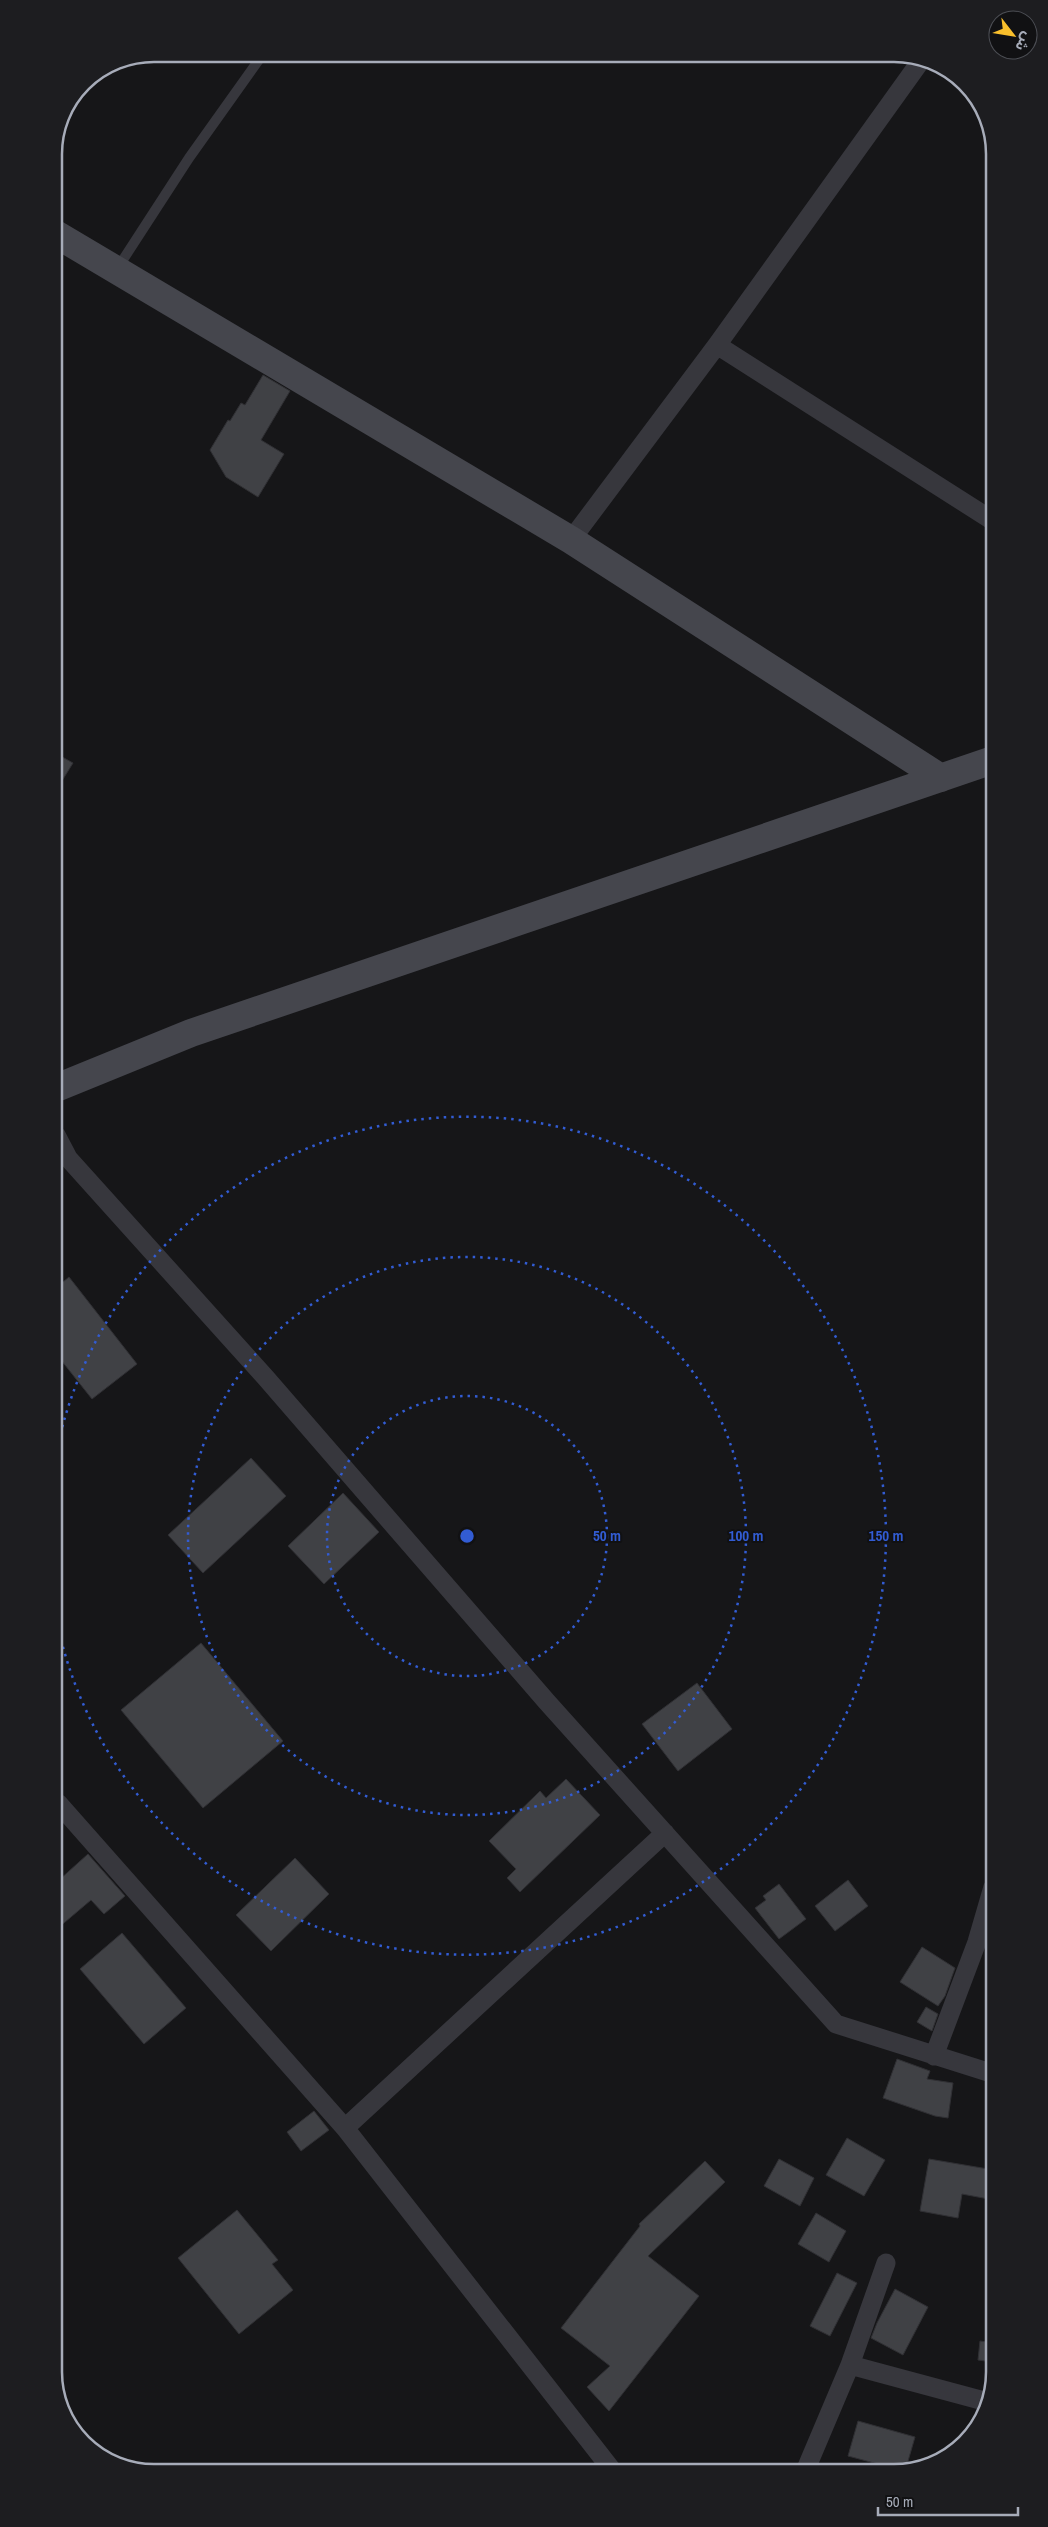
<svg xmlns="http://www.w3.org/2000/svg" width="1048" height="2527" viewBox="0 0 1048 2527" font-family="'Archivo Narrow','Noto Sans Arabic',sans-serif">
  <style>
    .building { fill: #404145; stroke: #303034 }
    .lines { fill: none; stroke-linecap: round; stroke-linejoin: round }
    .lane { stroke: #37373d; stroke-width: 10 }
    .street { stroke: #37373d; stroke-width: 19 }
    .secondary { stroke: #45464d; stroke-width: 28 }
    .ring { fill: none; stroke: #325cd3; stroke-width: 2.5; stroke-dasharray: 2.5 5 }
    .rim { fill: none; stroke: #a7acb9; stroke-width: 2.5 }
    .centre { fill: #325cd3; stroke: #111113; stroke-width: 2.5 }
    .ring-label { font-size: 15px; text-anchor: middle; font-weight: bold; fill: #325cd3; stroke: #111113; stroke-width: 4; stroke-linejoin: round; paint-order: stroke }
  </style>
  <rect width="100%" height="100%" fill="#161618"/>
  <path class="building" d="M263 375 290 391 261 440 284 454 258 497 226 477 210 450 228 420 230 421 241 403 245 405Z
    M55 753 73 763 55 792Z
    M69 1277 137 1364 92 1399 57 1355V1287Z
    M251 1458 286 1496 203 1573 168 1535Z
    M343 1493 379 1532 324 1584 288 1546Z
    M201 1643 283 1741 203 1808 121 1710Z
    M697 1683 732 1729 678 1771 642 1724Z
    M566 1779 600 1815 520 1892 507 1878 516 1869 489 1841 540 1791 546 1798Z
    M88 1854 125 1896 104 1914 91 1900 58 1928V1881Z
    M295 1858 329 1894 271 1951 236 1915Z
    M848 1880 868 1906 835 1931 815 1906Z
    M779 1884 806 1919 779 1939 755 1908 766 1900 763 1896Z
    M122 1933 186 2008 144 2044 80 1969Z
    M922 1947 955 1968 945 1996 938 2006 900 1982Z
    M926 2007 938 2014 932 2031 917 2022Z
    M897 2059 930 2071 927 2079 953 2083 948 2118 935 2116 883 2098Z
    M314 2111 329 2130 301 2151 287 2132Z
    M847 2138 885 2160 864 2196 826 2175Z
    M779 2159 814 2178 800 2206 764 2186Z
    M929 2159 994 2170V2200L962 2194 958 2218 920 2211Z
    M705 2161 725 2182 648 2256 699 2296 609 2411 587 2387 610 2366 561 2328 640 2226 639 2224Z
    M237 2210 278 2260 272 2264 293 2290 239 2334 178 2258Z
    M816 2213 846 2231 829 2262 798 2244Z
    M837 2273 857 2283 830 2336 810 2326Z
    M895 2289 928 2307 903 2355 871 2338 877 2323Z
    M980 2341 994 2343 993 2362 978 2360Z
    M858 2421 915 2437 906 2468H893L848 2456Z"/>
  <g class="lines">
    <path class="lane" d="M117 269 189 158 263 54"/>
    <path class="street" d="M717 345 990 519
      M571 540 717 345 920 62
      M56 1135 68 1158 266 1378 547 1702 836 2024 994 2074
      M58 1803 345 2128 612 2470
      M934 2056 977 1942 993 1887
      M345 2128 665 1833
      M850 2365 984 2401
      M806 2469 850 2365 886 2263"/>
    <path class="secondary" d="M54 233 571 540 941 778
      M56 1088 191 1033 990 761"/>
  </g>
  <g class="ring">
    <circle cx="467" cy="1536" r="140"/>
    <circle cx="467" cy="1536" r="279"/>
    <path d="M57 1449A419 419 0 1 1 58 1627"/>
  </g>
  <path d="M0 0H1048V2527H0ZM154 62H894A92 92 0 0 1 986 154V2372A92 92 0 0 1 894 2464H154A92 92 0 0 1 62 2372V154A92 92 0 0 1 154 62Z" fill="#1d1d20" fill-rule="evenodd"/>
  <path class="rim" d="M154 62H894A92 92 0 0 1 986 154V2372A92 92 0 0 1 894 2464H154A92 92 0 0 1 62 2372V154A92 92 0 0 1 154 62Z"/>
  <circle cx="467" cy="1536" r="8" class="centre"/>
  <g class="ring-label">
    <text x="607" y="1541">50 m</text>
    <text x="746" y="1541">100 m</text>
    <text x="886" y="1541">150 m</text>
  </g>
  <g transform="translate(1013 35) rotate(121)"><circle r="24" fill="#111113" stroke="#4d4f55"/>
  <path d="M0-4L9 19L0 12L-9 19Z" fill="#f9bf2c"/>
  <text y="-8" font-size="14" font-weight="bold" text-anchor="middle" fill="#a7acb9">ش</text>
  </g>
  <path d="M878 2507v8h140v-8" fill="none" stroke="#a7acb9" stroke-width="2.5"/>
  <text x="886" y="2507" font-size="15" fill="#a7acb9" stroke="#111113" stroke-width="4" paint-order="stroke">50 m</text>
</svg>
